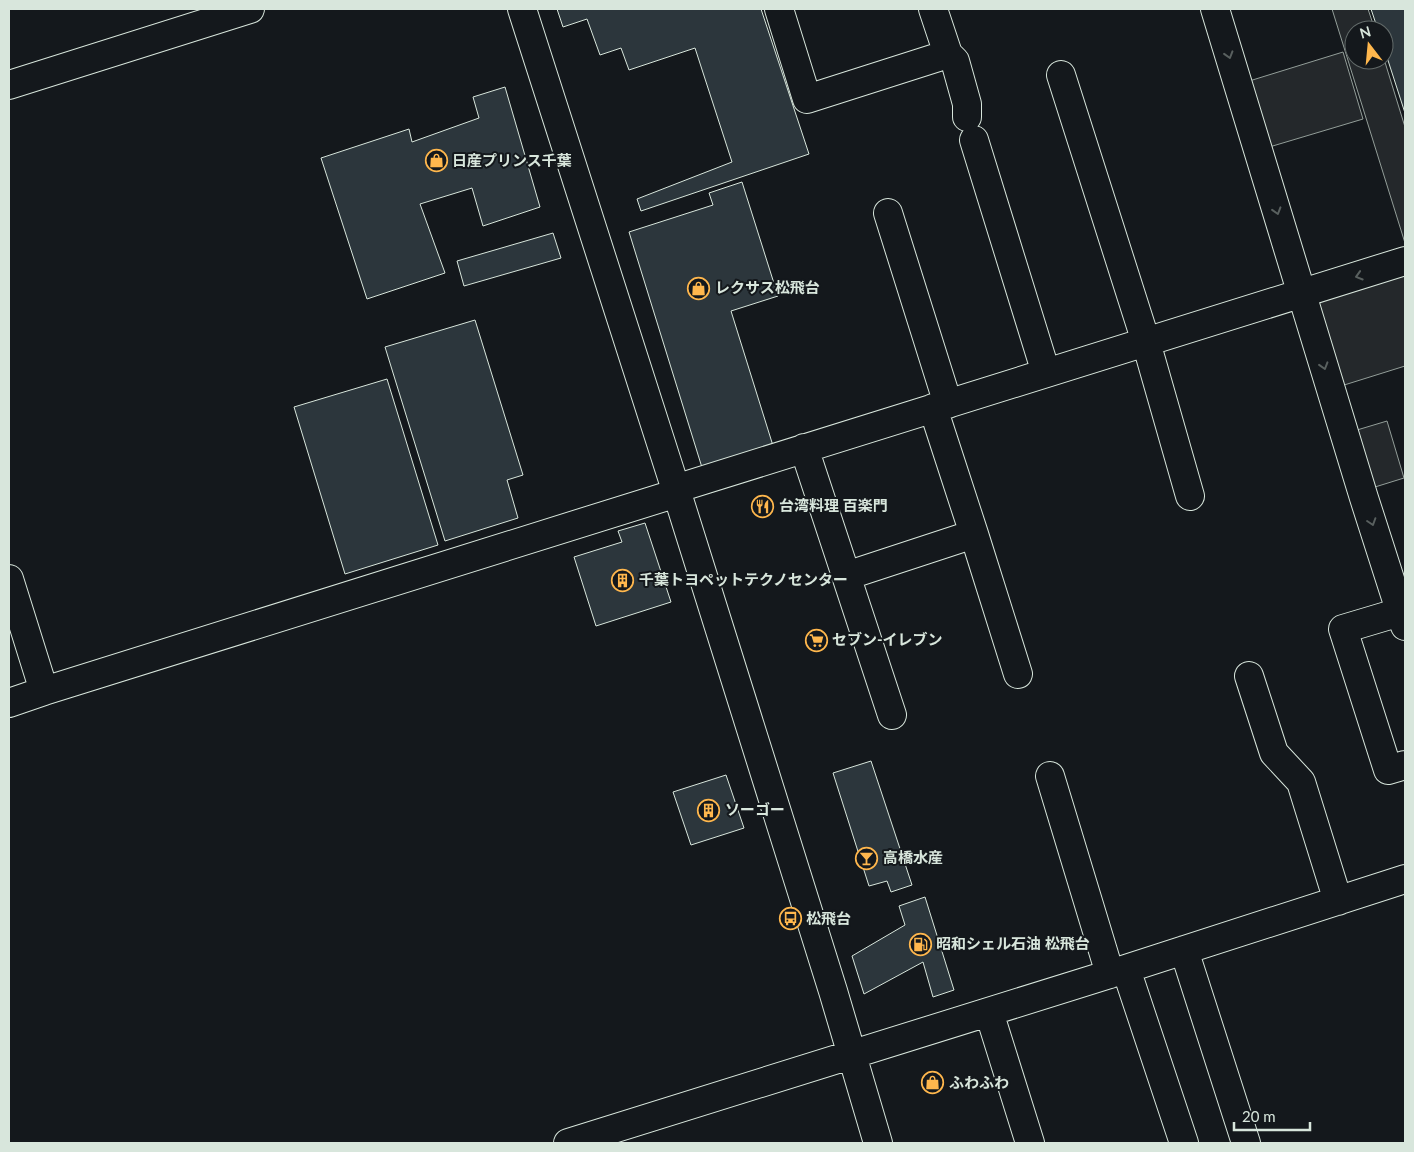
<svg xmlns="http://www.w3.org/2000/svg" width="1414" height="1152" viewBox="0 0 1414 1152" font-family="Lato,'Noto Sans JP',sans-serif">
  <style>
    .parking { fill: #24282b; stroke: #939e99 }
    .building { fill: #2c363c; stroke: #d8e6dc }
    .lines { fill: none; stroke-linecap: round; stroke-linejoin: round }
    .minor-casing { stroke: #d8e6dc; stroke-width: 30 }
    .minor { stroke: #14181c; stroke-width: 28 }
    .oneway { stroke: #59605f }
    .labels { text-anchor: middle; stroke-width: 4; stroke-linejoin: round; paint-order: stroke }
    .poi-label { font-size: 15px; font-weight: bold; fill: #d8e6dc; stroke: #14181c; text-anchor: start }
  </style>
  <rect width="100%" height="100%" fill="#14181c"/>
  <path class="parking" d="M1332 9H1368L1375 30H1354V60L1384 59 1405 127V243Z
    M1343 52 1363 119 1266 148 1246 82Z
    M1405 270V366L1341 386 1314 299Z
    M1387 421 1404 478 1375 487 1357 430Z"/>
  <path class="building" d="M557 9H761L809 154 641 211 637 199 732 162 695 48 629 70 621 48 600 55 587 19 563 27Z
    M1371 9H1405V113L1384 48V30H1378Z
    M505 87 540 207 483 226 472 188 420 204 445 273 367 299 321 158 409 129 412 142 479 118 473 97Z
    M742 182 778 296 731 311 774 449 704 474 629 232 713 205 709 193Z
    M553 233 561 258 464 286 457 261Z
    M475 320 523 475 507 480 518 518 445 541 385 347Z
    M387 379 438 545 345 574 294 407Z
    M645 523 671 602 596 626 574 557 622 542 618 531Z
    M871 761 912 885 891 892 887 881 869 886 833 773Z
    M726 775 744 828 691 845 673 792Z
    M925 897 954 990 933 997 923 962 864 994 852 956 905 925 899 906Z"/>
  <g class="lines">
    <defs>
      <path id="minor" d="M522 9 677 493 833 991 878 1143
        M779 9 807 99 948 54 933 9
        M1215 9 1364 498 1405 626
        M948 54 955 61 967 104V117
        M1061 75 1146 342 1190 496
        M9 85 250 9
        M974 140 1046 373
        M888 213 948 404
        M933 408 974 534 1018 674
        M804 448 892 715
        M675 489 1405 261
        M846 576 974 534
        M9 579 44 691 677 493
        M1400 612 1343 629 1388 770 1405 765
        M1249 676 1274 753 1301 782 1338 901
        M9 703 44 691
        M1050 776 1110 974
        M1184 950 1246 1143
        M1126 969 1184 1143
        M989 1012 1030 1143
        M568 1143 1110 974 1405 879"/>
    </defs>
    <use href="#minor" class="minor-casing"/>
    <use href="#minor" class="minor"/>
  </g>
  <defs><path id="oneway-chevron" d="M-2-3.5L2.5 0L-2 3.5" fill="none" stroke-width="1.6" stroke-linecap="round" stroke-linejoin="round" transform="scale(1.25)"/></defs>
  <g class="oneway">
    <use href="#oneway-chevron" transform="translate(1229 55) rotate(73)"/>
    <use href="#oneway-chevron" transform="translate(1277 211) rotate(73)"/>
    <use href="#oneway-chevron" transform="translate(1359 276) rotate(163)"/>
    <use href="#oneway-chevron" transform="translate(1324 366) rotate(73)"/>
    <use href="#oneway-chevron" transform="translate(1372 522) rotate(72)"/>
  </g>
  <defs>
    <symbol id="shop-ring" viewBox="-11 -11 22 22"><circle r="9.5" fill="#14181c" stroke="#ffb74d" stroke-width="1.5"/><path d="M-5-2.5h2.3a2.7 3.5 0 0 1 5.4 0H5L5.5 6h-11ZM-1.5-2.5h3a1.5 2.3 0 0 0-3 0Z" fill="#ffb74d"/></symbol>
    <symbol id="restaurant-ring" viewBox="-11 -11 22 22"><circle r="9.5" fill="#14181c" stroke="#ffb74d" stroke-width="1.5"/><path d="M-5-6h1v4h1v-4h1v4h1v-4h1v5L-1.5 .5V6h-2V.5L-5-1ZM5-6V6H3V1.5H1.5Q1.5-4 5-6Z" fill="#ffb74d"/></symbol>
    <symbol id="building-ring" viewBox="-11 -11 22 22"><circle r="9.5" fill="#14181c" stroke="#ffb74d" stroke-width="1.5"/><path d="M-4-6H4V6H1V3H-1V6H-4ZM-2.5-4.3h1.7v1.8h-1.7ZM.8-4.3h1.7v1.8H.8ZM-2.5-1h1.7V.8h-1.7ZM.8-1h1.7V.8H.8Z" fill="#ffb74d"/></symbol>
    <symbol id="supermarket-ring" viewBox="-11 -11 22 22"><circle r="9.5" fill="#14181c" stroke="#ffb74d" stroke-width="1.5"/><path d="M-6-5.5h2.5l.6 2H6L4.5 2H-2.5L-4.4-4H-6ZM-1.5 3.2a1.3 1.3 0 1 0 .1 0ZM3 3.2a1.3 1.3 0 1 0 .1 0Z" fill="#ffb74d"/></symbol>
    <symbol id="bar-ring" viewBox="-11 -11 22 22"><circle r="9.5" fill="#14181c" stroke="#ffb74d" stroke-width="1.5"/><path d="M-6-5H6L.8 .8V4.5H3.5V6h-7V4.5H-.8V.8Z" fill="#ffb74d"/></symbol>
    <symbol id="bus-ring" viewBox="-11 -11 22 22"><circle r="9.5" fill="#14181c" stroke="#ffb74d" stroke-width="1.5"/><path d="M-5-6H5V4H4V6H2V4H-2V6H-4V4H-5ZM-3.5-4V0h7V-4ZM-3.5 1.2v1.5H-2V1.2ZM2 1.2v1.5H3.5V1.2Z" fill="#ffb74d"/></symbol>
    <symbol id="fuel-ring" viewBox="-11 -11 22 22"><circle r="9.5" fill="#14181c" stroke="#ffb74d" stroke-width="1.5"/><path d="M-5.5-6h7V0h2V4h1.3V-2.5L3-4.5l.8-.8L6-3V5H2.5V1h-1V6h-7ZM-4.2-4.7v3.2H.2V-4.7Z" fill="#ffb74d"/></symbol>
  </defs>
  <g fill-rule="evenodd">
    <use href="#shop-ring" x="424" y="148" width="25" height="25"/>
    <use href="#shop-ring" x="686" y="276" width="25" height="25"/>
    <use href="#restaurant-ring" x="750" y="494" width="25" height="25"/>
    <use href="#building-ring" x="610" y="568" width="25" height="25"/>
    <use href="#supermarket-ring" x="804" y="628" width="25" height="25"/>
    <use href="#building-ring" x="696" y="798" width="25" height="25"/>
    <use href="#bar-ring" x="854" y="846" width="25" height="25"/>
    <use href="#bus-ring" x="778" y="906" width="25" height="25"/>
    <use href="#fuel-ring" x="908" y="932" width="25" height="25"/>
    <use href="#shop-ring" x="920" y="1070" width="25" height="25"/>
  </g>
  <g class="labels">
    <g class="poi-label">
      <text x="452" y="166">日産プリンス千葉</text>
      <text x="715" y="293">レクサス松飛台</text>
      <text x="779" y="511">台湾料理 百楽門</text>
      <text x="639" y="585">千葉トヨペットテクノセンター</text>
      <text x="832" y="645">セブン-イレブン</text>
      <text x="725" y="815">ソーゴー</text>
      <text x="883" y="863">高橋水産</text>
      <text x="806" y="924">松飛台</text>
      <text x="936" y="949">昭和シェル石油 松飛台</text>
      <text x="949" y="1088">ふわふわ</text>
    </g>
  </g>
  <rect width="1414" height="1152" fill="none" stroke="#d8e6dc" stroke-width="20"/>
  <g transform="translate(1369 45) rotate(344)"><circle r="24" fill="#14181c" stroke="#626a69"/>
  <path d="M0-4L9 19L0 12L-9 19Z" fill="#ffb74d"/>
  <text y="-8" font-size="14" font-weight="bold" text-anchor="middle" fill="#d8e6dc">N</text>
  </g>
  <path d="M1234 1122v8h76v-8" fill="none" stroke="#d8e6dc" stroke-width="2.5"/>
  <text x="1242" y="1122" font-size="15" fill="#d8e6dc" stroke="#14181c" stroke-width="4" paint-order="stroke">20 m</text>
</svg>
